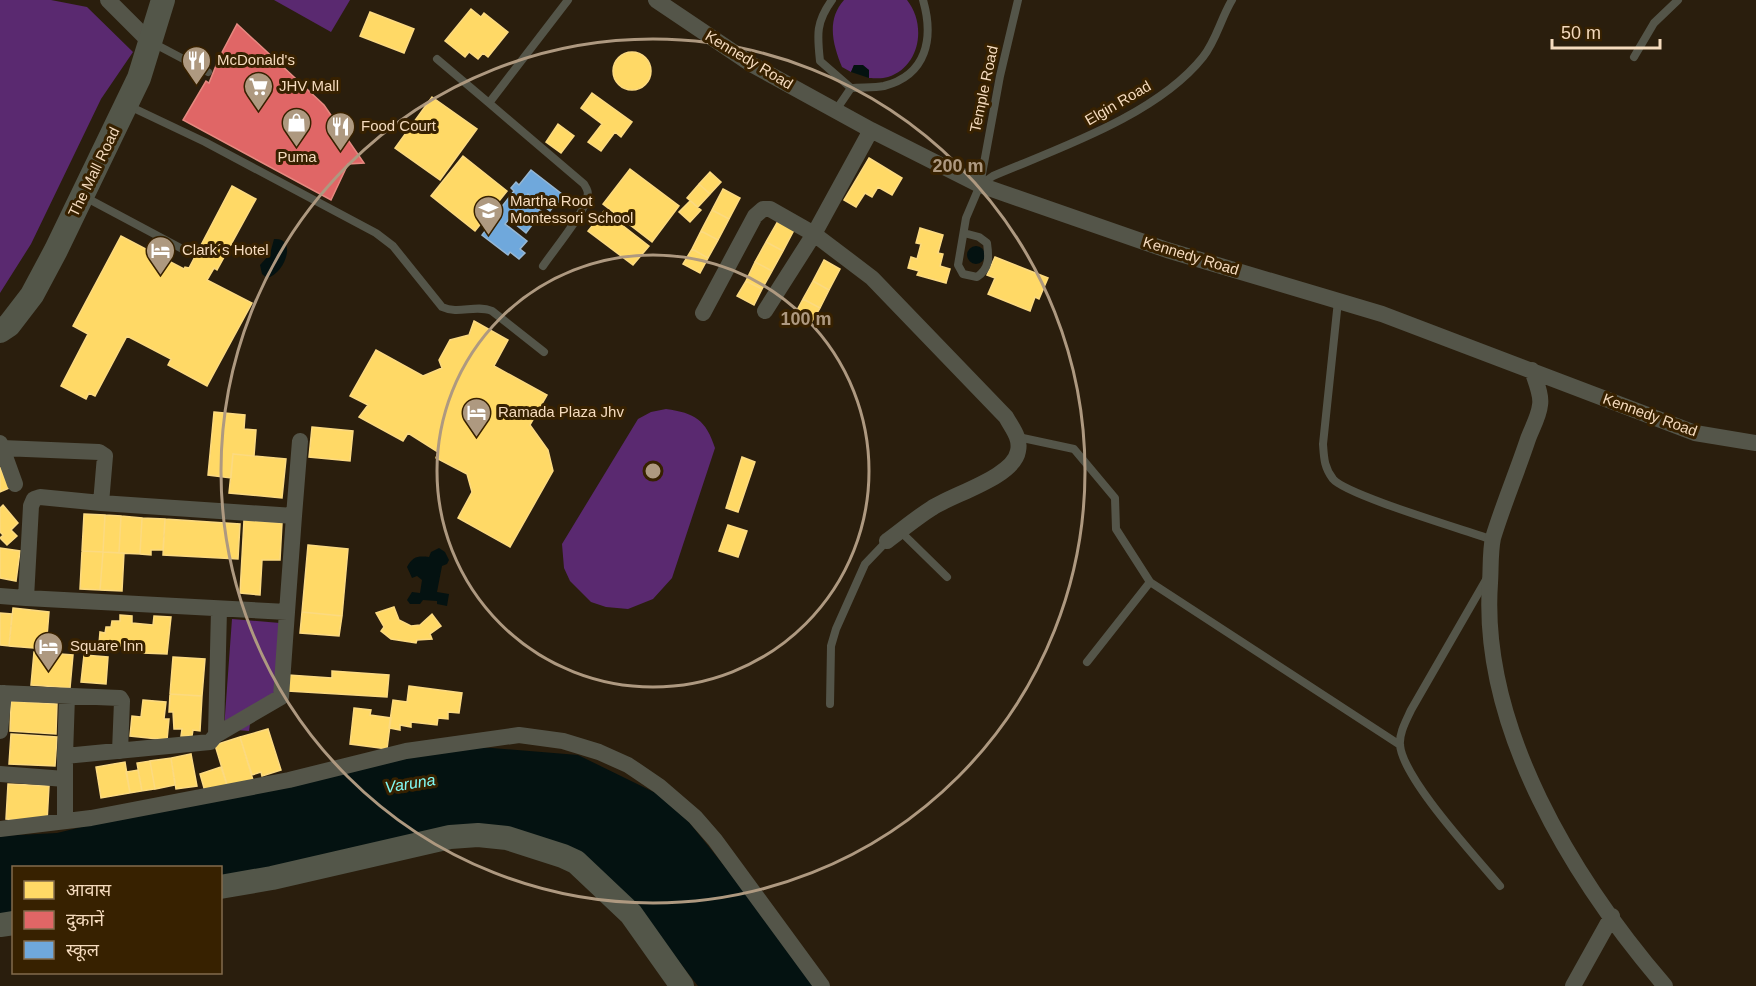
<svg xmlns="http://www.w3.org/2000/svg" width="1756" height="986" viewBox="0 0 1756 986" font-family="Arial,'Noto Sans Devanagari',sans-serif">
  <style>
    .green { fill: #5a2970 }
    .water { fill: #041211 }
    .homes { fill: #ffd966; stroke: #fcda80; stroke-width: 1.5 }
    .shops { fill: #e06666; stroke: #e68980; stroke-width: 1.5 }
    .schools { fill: #6fa8dc; stroke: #97b7d3; stroke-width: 1.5 }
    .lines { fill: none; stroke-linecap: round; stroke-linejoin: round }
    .lane { stroke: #545549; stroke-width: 8 }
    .street { stroke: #545549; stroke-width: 16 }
    .secondary { stroke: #535649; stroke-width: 24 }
    .ring { fill: none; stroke: #ae9980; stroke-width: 3 }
    .labels { text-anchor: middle; stroke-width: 6; stroke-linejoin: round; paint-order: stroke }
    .poi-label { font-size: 15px; fill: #f5dbbe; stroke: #372100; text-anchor: start }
    .street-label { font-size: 15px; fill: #f5dbbe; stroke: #372100 }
    .water-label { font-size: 16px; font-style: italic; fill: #82faf4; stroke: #372100 }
    .centre { fill: #ae9980; stroke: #372100; stroke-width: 3 }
    .ring-label { font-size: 18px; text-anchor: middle; font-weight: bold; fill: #ae9980; stroke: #372100; stroke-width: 6; stroke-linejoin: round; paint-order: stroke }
  </style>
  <rect width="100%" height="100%" fill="#2a1e0d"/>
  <path class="green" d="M0 0H51L87 7 133 52 101 99 31 244 0 293Z
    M274 0H350L331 32Z
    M844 0H907C927 25 920 67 888 77 882 79 874 78 869 78V70L854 65 851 72 842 67C833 45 826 20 844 0Z
    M666 409C695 413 706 420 715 448L672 578 653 599 628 609 606 607 591 602 570 581 564 568 562 544 638 419 651 412Z
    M232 619 280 623 273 702 251 717 249 731 224 729Z"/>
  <path class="water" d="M854 65H863L869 70V78L851 72Z
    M274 239C298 237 285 274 267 278L262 274 260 265 270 254Z
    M967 255a9 9 0 1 1 18 0a9 9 0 1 1-18 0Z
    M439 548 445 552 449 560 447 564 442 566 437 592 449 594 447 606 437 604V601L423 600 420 604H410L407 600 412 592 420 593 422 580 417 576 412 578 407 567C413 556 418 556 429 557L431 552Z
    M418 745 492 748 578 755 672 801 821 986H698L645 918 541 843 471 828 221 891 220 868H14L13 932 0 935V836L57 833Z"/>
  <path class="homes" d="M471 9 481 17 484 13 508 32 488 57 483 53 478 59 469 52 465 57 445 41Z
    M370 12 414 29 404 53 360 36Z
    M613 71a19 19 0 1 1 38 0a19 19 0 1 1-38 0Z
    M592 93 632 122 621 137 615 132 601 151 588 142 602 124 581 108Z
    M432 97 477 129 440 180 395 148Z
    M558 124 574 136 561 153 546 142Z
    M463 156 507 191 475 231 431 196Z
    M869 158 902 178 892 195 878 187 872 197 865 193 856 207 844 200Z
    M630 169 679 206 652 242 603 204Z
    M710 172 721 182 710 194 699 184Z
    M699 184 710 194 698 207 687 198Z
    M232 186 256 199 217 270 214 268 207 280 252 303 207 386 168 365 171 359 127 336 95 396 89 393 86 399 61 386 88 334 73 326 121 236 184 269 185 267 189 268Z
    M723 189 740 198 729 219 712 210Z
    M690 201 701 210 690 222 679 212Z
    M712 210 729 219 718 240 701 231Z
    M604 211 649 246 633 265 588 231Z
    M778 221 794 230 783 251 766 242Z
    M920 228 943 235 938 253 943 254 940 266 950 269 946 283 917 275 919 271 908 268 911 257 917 259 921 244 916 243Z
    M701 231 718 240 708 258 692 249Z
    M766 242 783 251 772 271 755 262Z
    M692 249 708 258 700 273 683 264Z
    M995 257 1048 278 1039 299 1035 297 1030 311 988 294 995 278 987 275Z
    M824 260 840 269 829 290 813 281Z
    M755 262 772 271 762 289 746 281Z
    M746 281 762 289 754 305 737 296Z
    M813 281 829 290 820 308 803 299Z
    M803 299 820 308 811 323 795 314Z
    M474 321 508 340 494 366 547 395 530 425 548 450 553 471 510 547 458 518 472 492 467 474 436 458 438 452 408 433 403 441 359 417 368 405 350 396 376 350 423 376 442 368 439 360 450 340 469 335Z
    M214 412 245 415 244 429 256 430 254 456 233 454 231 478 208 475Z
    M312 427 353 431 350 461 309 457Z
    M233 454 286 459 282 498 229 493Z
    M742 457 755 462 738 512 726 508Z
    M0 467 9 488 0 492Z
    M3 505 18 523 11 530 17 536 7 545 0 538 3 535 0 532V508Z
    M84 514 105 515 103 552 82 551Z
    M105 515 121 516 119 553 103 552Z
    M121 516 142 518 140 554 119 553Z
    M142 518 165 519 163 550H151V555L140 554Z
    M165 519 240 524 238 559 163 555Z
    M244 520 282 523 280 560H262L260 595 240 593Z
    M728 525 747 531 738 557 719 551Z
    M308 545 348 549 342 616 302 612Z
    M0 548 20 551 16 581 0 578Z
    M82 551 103 552 100 590 80 589Z
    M103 552 124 553 122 591 100 590Z
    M394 607 399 620 411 626 420 625 432 614 441 626 430 634 432 639 417 640 416 643 391 639 381 631 384 627 376 613Z
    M13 608 49 612 46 649 9 646Z
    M302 612 342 616 339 636 300 633Z
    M0 613 12 614 9 646 0 645Z
    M120 615 132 616V623L153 625 154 616 171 617 167 654 143 653 144 648 99 644 100 632 105 633 106 627H111L112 621H120Z
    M34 652 73 655 70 688 31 685Z
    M84 655 108 657 106 684 81 682Z
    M173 657 205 659 202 696 170 694Z
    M332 671 389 675 387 697 288 691 289 675 332 678Z
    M409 686 462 693 459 713 448 712V719L438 718 437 725 411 722V727L400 725V730L389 728 393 700 407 702Z
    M170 694 202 696 200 731 193 730 192 736H181L182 729H174L173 712H169Z
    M143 700 166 702 164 719H169L167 740 130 736 132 716 141 717Z
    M11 701 57 704 56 734 10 731Z
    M354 708 371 710 370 715 391 718 387 749 350 744Z
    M268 729 281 770 262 776 261 772 252 775 240 737Z
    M11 734 57 737 55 766 9 764Z
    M240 737 253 780 228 788 215 745Z
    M191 754 197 786 176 789 171 758Z
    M171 758 175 785 155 789 150 761Z
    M150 761 155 789 142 791 137 763Z
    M125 762 130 793 101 798 96 767Z
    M221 767 228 788 206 795 200 774Z
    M138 770 142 791 130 793 126 772Z
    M8 784 49 786 47 822 6 819Z"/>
  <path class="shops" d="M237 24 324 105 364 163 348 164 331 200 183 120 206 81 209 83 219 58Z"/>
  <path class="schools" d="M531 170 567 198 561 207 556 203 550 211 528 194 524 199 542 212 526 233 509 219 505 224 527 241 520 249 525 253 519 259 510 252 508 255 482 235 495 218 492 215 498 208 500 209 514 191 511 188 516 182 519 185Z"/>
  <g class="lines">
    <path class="lane" d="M832 0C816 22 817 34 820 61L851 88C861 87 874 88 884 86 927 75 934 38 923 0
      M153 43 208 72
      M1634 57 1654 23 1678 0
      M437 59 489 103 568 0
      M489 103 584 184C587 189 589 192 587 198 584 214 553 251 543 266
      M127 105 205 142 376 233 393 246 442 307C459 315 475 304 492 311L544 352
      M836 110 851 88
      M980 185 993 176C1059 148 1157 115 1203 57 1216 41 1221 18 1232 0
      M83 196 188 252
      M964 233 979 237 987 243C989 257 990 268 977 277L963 274 958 265 966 218 980 185 1000 76 1018 0
      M1338 301 1323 444C1324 458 1324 467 1333 479 1346 495 1465 530 1493 540
      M1018 437 1074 449 1115 498 1116 529 1150 582 1400 745
      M900 531 947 577
      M1487 578 1411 710C1406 721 1399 733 1400 745 1403 779 1476 857 1500 886
      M1087 662 1150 582
      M830 704 831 646 836 629 865 564 887 541"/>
    <path class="street" d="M108 0 150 42
      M656 0 751 64 871 130 980 185 1167 250 1382 314 1695 433 1756 443
      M765 311 814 234 871 130
      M703 313 755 216 763 209H770L814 234 872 278 1006 417C1012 428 1021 438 1018 451 1014 477 953 494 932 508 916 518 902 530 887 541
      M1532 370C1535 380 1542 395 1540 405 1539 416 1532 428 1528 439 1517 472 1503 505 1493 538 1490 552 1491 569 1490 583 1480 728 1574 880 1665 986
      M0 443 2 448 99 452 105 456 101 503 294 516 300 441
      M2 448 15 484
      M101 503 40 497 34 499 31 506 26 598 287 612 294 516
      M0 596 26 598
      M0 693 120 698 122 701 120 751
      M0 731 4 693
      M216 735 281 697 287 612
      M65 756 67 696
      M0 774 65 779
      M65 821V756L210 742 216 735 219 609
      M0 829 91 818 289 780 406 751 519 735 563 741 599 752 628 765 659 786 695 817 715 840 822 986
      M1573 986 1612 916"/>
    <path class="secondary" d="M0 331 9 325 32 295 56 250 139 78 163 0
      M220 887 272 878 450 837 478 835 507 838 563 856 576 862 631 914 682 986
      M0 925 14 923"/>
  </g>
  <g class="ring">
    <circle cx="653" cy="471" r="216"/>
    <circle cx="653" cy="471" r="432"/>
  </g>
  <defs>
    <symbol id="restaurant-pin" viewBox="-11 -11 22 30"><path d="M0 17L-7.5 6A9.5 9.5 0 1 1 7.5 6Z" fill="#ae9980" stroke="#372100"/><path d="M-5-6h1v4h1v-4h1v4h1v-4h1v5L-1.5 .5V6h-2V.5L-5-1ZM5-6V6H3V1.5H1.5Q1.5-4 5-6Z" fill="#fff"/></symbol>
    <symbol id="supermarket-pin" viewBox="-11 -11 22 30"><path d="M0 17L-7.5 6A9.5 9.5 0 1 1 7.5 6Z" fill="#ae9980" stroke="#372100"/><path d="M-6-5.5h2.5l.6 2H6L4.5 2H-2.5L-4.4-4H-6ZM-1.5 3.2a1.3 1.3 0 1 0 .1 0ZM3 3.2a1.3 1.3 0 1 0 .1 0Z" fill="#fff"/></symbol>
    <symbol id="shop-pin" viewBox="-11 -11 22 30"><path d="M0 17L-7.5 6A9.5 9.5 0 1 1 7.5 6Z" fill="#ae9980" stroke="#372100"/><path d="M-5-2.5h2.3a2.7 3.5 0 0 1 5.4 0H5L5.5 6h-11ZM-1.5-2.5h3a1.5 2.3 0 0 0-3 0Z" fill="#fff"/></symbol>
    <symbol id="school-pin" viewBox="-11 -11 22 30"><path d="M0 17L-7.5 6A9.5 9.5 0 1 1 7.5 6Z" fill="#ae9980" stroke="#372100"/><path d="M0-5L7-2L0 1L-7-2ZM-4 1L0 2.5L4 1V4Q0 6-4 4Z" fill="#fff"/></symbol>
    <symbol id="hotel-pin" viewBox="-11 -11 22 30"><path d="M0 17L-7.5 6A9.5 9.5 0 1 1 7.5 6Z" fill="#ae9980" stroke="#372100"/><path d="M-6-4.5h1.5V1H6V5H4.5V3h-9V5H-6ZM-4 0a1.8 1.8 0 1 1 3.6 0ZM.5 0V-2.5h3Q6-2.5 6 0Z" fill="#fff"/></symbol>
  </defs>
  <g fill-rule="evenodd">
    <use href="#restaurant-pin" x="180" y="44" width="33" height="45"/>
    <use href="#supermarket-pin" x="242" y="70" width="33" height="45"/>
    <use href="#shop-pin" x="280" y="106" width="33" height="45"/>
    <use href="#restaurant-pin" x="324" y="110" width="33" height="45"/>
    <use href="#school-pin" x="472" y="194" width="33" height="45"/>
    <use href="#hotel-pin" x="144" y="234" width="33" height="45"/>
    <use href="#hotel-pin" x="460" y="396" width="33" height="45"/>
    <use href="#hotel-pin" x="32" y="630" width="33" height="45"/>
  </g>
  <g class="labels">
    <g class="poi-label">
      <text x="217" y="65">McDonald's</text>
      <text x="279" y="91">JHV Mall</text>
      <text x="361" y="131">Food Court</text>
      <text x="297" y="162" text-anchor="middle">Puma</text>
      <text x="510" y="206">Martha Root<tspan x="510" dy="17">Montessori School</tspan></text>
      <text x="182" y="255">Clark´s Hotel</text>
      <text x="498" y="417">Ramada Plaza Jhv</text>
      <text x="70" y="651">Square Inn</text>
    </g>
    <g class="street-label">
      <text transform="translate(749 60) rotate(31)" y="5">Kennedy Road</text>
      <text transform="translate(984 89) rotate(-78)" y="5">Temple Road</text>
      <text transform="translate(1118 103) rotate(-30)" y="5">Elgin Road</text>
      <text transform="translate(94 172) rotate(-64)" y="5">The Mall Road</text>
      <text transform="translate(1191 256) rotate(17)" y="5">Kennedy Road</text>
      <text transform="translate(1650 415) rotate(20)" y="5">Kennedy Road</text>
    </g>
    <g class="water-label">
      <text transform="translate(410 783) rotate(-9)" y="6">Varuna</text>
    </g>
  </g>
  <circle cx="653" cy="471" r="9" class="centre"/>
  <g class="ring-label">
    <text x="958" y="172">200 m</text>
    <text x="806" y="325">100 m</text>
  </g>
  <rect x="12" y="866" width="210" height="108" fill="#372100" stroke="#836b4c" stroke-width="1.5"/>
  <rect x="24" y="881" width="30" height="18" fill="#ffd966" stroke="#836b4c" stroke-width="1.5"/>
  <text x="66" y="896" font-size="18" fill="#f5dbbe">आवास</text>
  <rect x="24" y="911" width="30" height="18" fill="#e06666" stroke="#836b4c" stroke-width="1.5"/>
  <text x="66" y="926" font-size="18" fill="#f5dbbe">दुकानें</text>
  <rect x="24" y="941" width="30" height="18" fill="#6fa8dc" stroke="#836b4c" stroke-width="1.5"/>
  <text x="66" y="956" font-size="18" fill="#f5dbbe">स्कूल</text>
  <path d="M1552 39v9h108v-9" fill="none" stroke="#f5dbbe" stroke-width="3"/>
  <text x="1561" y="39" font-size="18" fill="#f5dbbe" stroke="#372100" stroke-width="4.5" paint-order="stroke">50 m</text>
</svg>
